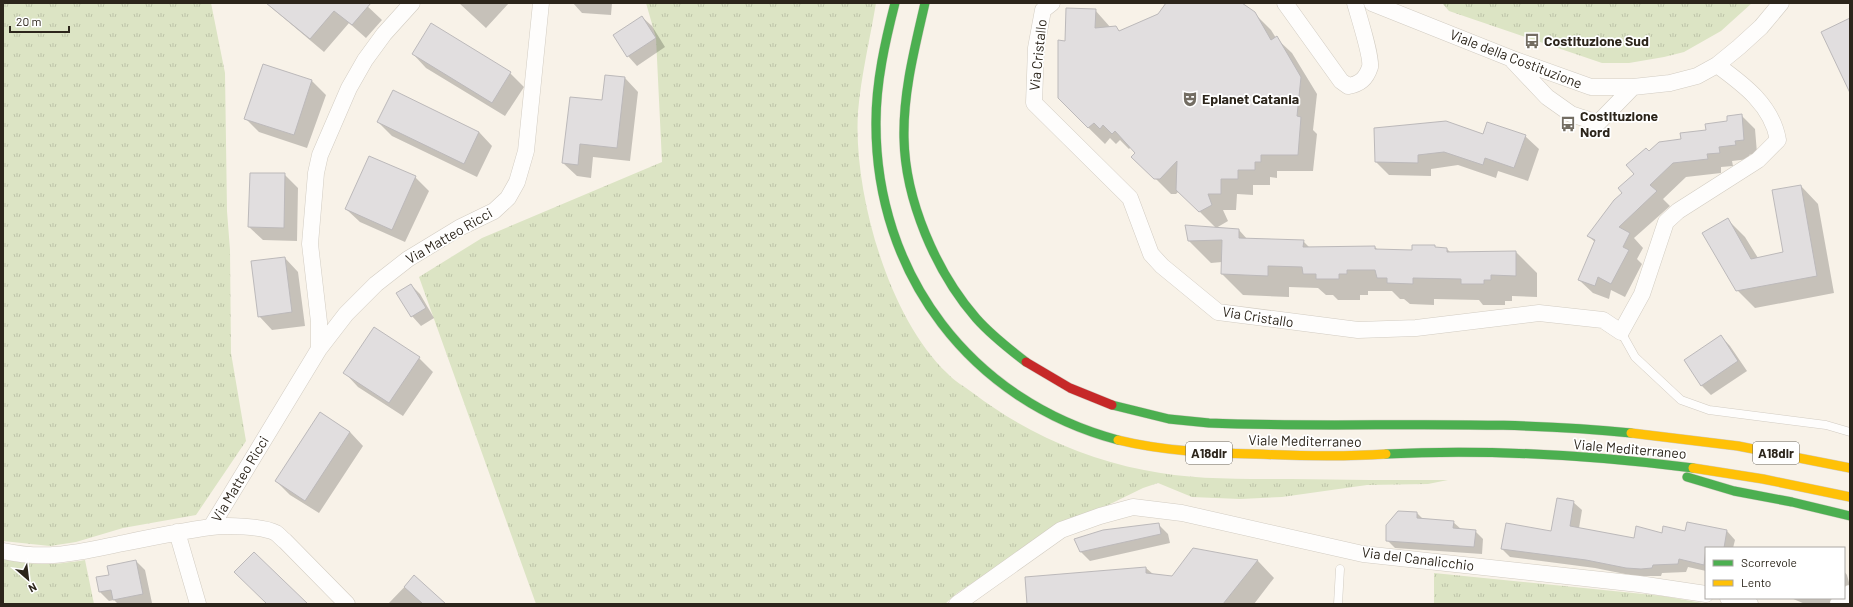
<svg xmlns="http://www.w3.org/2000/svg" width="1853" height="607" viewBox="0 0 1853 607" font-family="Barlow,sans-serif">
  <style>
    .grass { fill: url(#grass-tufts) }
    .shadow { fill: #0003 }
    .building { fill: #e1dedf; stroke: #bcb9ba }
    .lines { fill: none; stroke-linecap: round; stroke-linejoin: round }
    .lane-casing { stroke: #d2ccc2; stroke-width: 9 }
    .street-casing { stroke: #d2ccc2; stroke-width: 17 }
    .fast-casing { stroke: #d2ccc2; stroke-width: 10 }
    .slow-casing { stroke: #d2ccc2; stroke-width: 10 }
    .jam-casing { stroke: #d2ccc2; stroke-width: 10 }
    .lane { stroke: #fefdfc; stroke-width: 8 }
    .street { stroke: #fefdfc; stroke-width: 16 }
    .fast { stroke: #4caf50; stroke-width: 9 }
    .slow { stroke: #ffc107; stroke-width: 9 }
    .jam { stroke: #c62828; stroke-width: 9 }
    .labels { text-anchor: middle; stroke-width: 3.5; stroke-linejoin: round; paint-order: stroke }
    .shield { fill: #fff; stroke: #6b665f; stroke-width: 1 }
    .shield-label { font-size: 13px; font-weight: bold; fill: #2c251b }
    .poi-label { font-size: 14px; font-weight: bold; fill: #2c251b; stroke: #fff; text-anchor: start }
    .street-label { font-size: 14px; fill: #2c251b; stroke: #fff }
  </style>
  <defs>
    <pattern id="grass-tufts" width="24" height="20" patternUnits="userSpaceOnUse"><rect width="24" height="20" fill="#dce4c4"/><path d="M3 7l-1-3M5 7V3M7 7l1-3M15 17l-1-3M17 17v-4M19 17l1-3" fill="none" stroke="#bdc3a8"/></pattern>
  </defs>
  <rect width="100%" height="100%" fill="#f8f2e8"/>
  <path class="grass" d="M3 3H211L225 73 227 211 230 250 231 353 246 441 196 515 123 528 76 542 50 546 3 541Z
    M646 3H876C870 39 861 76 858 112 853 192 888 317 947 373 954 381 964 386 973 393 1023 431 1082 458 1144 470 1192 480 1242 479 1291 479 1344 480 1396 480 1448 480L1428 484 1367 485 1282 497 1240 499 1192 497 1158 483 1143 488 1100 509 1059 526 957 593 945 604H536L419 277 482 238 662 162 656 38Z
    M1442 3H1752L1721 31 1684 52 1664 57 1629 63H1602L1449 11Z
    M3 559C34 566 54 565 85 560L94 604H3Z
    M1434 573 1663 596 1708 604H1434Z"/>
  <path class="shadow" d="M266 3H364L382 20 366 38 349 23 324 52Z
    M459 3H509L486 28Z
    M573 3H612L611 15 582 13Z
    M1167 3H1241L1254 13 1271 30 1276 38 1292 53 1317 94 1313 130 1317 134 1313 171H1277V178L1270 177V185H1253V195L1237 194 1236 210H1223L1228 221 1216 228 1179 191 1176 194H1171L1149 172 1131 147 1129 149 1120 140 1116 144 1110 138 1105 144 1058 98 1066 42 1095 10 1111 28 1115 27 1120 32 1159 14Z
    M642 17 652 26 665 47 637 66 628 56Z
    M413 54 510 73 524 87 505 116 426 68Z
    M264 65 312 81 326 95 307 148 259 132 246 119Z
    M606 76 625 78 638 92 630 161 593 157 591 178 577 176 563 163 603 101Z
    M1741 115 1755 129 1757 153 1749 155V159L1732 161 1733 166 1721 167V173L1686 177 1663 199 1670 206 1634 238 1643 248 1637 259 1642 264 1625 297 1611 290 1609 299 1593 293 1579 280 1595 242 1588 236 1624 193 1649 153 1707 131Z
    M378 122 479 132 492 146 477 177 392 136Z
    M1484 135 1525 136 1539 149 1528 181 1498 171 1496 178 1458 165 1431 169V176L1389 175 1376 162Z
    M284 174 298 188 297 241 263 240 249 227Z
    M415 177 429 191 405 242 360 222 346 209Z
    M1801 186 1818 204 1834 293 1755 308 1737 290 1727 219 1745 237 1758 258 1784 252Z
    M1186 226 1239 230 1248 240 1303 241 1310 248 1375 247 1378 250 1413 251 1447 249 1451 253 1516 252 1537 273V297L1512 296V301H1505V305H1483L1479 300 1434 299V305L1410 304 1404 299H1400L1392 291H1368V295H1360V300H1338L1333 295H1326L1318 288 1289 287V297L1243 295 1222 274V262L1211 263 1189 241Z
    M285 258 298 272 305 326 272 330 259 316Z
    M411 285 420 294 434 318 421 326 412 316Z
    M1721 336 1730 346 1747 371 1711 395 1702 386 1685 361Z
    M419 358 433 372 403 416 358 387 345 373Z
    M321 413 350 432 363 446 319 513 290 495 276 481Z
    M1573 502 1582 510 1579 528 1635 539 1662 534 1727 531 1735 540 1733 548H1706V571L1688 567 1686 572 1662 573 1661 576H1635L1595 568 1510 557 1502 549 1552 532Z
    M1417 513 1423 519 1453 522 1461 529 1475 531 1483 539 1482 554 1395 548 1387 540Z
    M1159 525 1168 534 1170 543 1090 561 1080 551Z
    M1193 549 1258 561 1274 578 1254 604H1028L1146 568 1153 574 1173 577Z
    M136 561 145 570 152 603 118 604 114 600 109 601 100 592 110 575Z
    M1844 571 1847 575 1850 586 1844 591Z
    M414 577 445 604H388Z
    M1791 598H1837L1831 604H1805Z"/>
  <path class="building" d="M266 3H371L352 25 334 11 310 39Z
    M1166 3H1242L1255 12 1271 40 1277 36 1301 77 1297 116 1301 117 1298 155H1261V162H1255V170H1238V179H1221V194H1208L1212 205 1199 212 1176 190 1177 161 1160 179H1154L1131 157 1135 153 1115 131 1112 134 1103 125 1100 129 1094 123 1088 128 1058 98V40L1065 41 1066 8 1096 9 1095 28 1116 26 1119 31 1158 14Z
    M642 16 656 38 627 57 613 35Z
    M1850 18V93L1821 32Z
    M431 23 511 72 492 103 412 54Z
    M263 64 312 80 294 135 244 119Z
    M605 75 625 77 617 148 580 144 578 165 562 163 570 97 602 100Z
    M393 90 479 132 464 164 377 122Z
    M1742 114 1744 140 1735 141 1736 145 1719 147 1720 153 1707 154 1708 159 1673 163 1650 185 1657 191 1619 227 1630 233 1623 247 1629 250 1611 284 1598 277 1595 286 1578 280 1595 240 1587 236 1614 200 1622 193 1618 188 1634 174 1626 165 1646 148 1649 151 1659 142 1681 139 1680 133 1706 130 1705 124 1727 121V116Z
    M1446 121 1483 134 1487 122 1526 135 1514 168 1485 158 1483 165 1444 152 1418 155V163L1375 162 1374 128Z
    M369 156 416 176 392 230 345 209Z
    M250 173H285L284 228 248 227Z
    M1801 185 1817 276 1736 291 1702 233 1728 218 1751 259 1783 252 1772 190Z
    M1185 225 1239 229V238L1304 240 1303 247 1375 246V249L1412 250V245H1435V247L1447 248V252L1516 251V276L1491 275V280H1484V284H1461V279L1413 278V284L1387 283V278H1377L1375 270H1347V274H1339V279H1316V274H1303L1302 267 1268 266V276L1221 274 1222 240 1188 241Z
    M285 257 292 312 258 317 251 261Z
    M411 284 426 308 411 317 396 293Z
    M374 327 420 357 389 403 343 373Z
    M1721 335 1738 361 1701 386 1684 360Z
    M320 412 350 432 305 501 275 481Z
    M1557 498 1574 501 1570 526 1634 538 1636 526 1662 533 1663 526 1685 531 1687 522 1727 530 1724 548H1706L1704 565 1679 559 1678 564 1653 565 1652 568 1641 569 1626 568 1586 560 1501 549 1506 523 1551 531Z
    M1398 511 1417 512V518L1454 521 1453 528 1476 530 1474 547 1386 541V525Z
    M1159 523 1161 534 1080 552 1074 539 1103 530Z
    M1193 548 1258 560 1223 604H1027L1025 577 1146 567V573L1172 576Z
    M254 552 308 604H267L234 572Z
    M136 560 143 594 113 600 111 590 99 592 96 577 109 575 107 566Z
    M414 575 446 604H423L404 587Z"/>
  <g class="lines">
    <defs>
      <path id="lane" d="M1621 332 1635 357 1681 400 1709 410 1826 425 1850 432
        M1338 604 1340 569"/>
      <path id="street" d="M1052 3 1043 10 1036 48 1034 103 1130 198 1151 254 1162 266 1218 312 1358 330 1416 328 1539 313 1603 320 1621 332 1642 294 1666 222 1678 211 1758 160 1778 140C1772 105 1743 84 1717 65
        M1285 3 1341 81 1348 86C1360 84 1366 79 1370 67 1372 57 1358 14 1355 3
        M1372 3 1510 58 1591 87H1633L1670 83 1697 76 1717 65 1739 47 1761 27 1781 3
        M1513 61 1547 97 1571 114 1598 123 1633 87
        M319 349V322L310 244 316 173 320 155 349 88 365 60 384 34 412 3
        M211 527 319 349 346 314 376 284 408 259 459 228 494 211 508 198 517 182 526 151 541 3
        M177 532 198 604
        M3 551C49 561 79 552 124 543 153 537 182 531 211 527 226 525 263 526 276 533 279 535 282 539 285 541L347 604
        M1728 598 1750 604
        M957 604 1061 530 1100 516 1133 507 1182 513 1363 554 1639 584 1706 594
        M1838 604 1850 593"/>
      <path id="fast" d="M895 3C885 42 876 82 876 122 875 274 971 401 1118 440
        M925 3C915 47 903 92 904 138 905 200 936 272 976 318 991 335 1009 349 1026 362
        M1112 405 1169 419 1209 423C1350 429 1490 418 1631 433
        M1386 454C1488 449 1591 455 1693 468
        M1687 477 1734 491 1792 502 1850 516"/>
      <path id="slow" d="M1631 433 1738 446 1850 468
        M1118 440C1163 451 1209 453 1256 454 1300 456 1343 457 1386 454
        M1693 468 1763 479 1850 497"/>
      <path id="jam" d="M1026 362 1070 388 1112 405"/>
    </defs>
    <use href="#lane" class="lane-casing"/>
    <use href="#street" class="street-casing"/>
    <use href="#fast" class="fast-casing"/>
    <use href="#slow" class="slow-casing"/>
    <use href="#jam" class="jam-casing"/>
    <use href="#lane" class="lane"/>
    <use href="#street" class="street"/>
    <use href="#fast" class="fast"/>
    <use href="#slow" class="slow"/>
    <use href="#jam" class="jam"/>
  </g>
  <defs>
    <symbol id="bus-bare" viewBox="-9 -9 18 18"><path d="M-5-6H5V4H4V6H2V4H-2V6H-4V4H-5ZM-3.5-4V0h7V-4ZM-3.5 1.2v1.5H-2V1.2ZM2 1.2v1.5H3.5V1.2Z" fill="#736d63" stroke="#fff" stroke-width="2.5" paint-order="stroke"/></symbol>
    <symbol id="theatre-bare" viewBox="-9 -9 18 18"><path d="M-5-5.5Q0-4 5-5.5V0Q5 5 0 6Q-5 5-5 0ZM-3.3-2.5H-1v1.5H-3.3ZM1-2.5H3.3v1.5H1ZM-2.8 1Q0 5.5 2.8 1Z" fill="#736d63" stroke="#fff" stroke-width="2.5" paint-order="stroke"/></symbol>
  </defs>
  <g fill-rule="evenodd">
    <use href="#bus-bare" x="1521" y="30" width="22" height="22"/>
    <use href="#theatre-bare" x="1179" y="88" width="22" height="22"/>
    <use href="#bus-bare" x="1557" y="113" width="22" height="22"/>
  </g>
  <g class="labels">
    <g class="shield">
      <rect x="1186" y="442" width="46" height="22" rx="3"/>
      <rect x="1753" y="442" width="46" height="22" rx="3"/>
    </g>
    <g class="shield-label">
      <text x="1209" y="458">A18dir</text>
      <text x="1776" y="458">A18dir</text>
    </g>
    <g class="poi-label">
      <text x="1544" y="46">Costituzione Sud</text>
      <text x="1202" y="104">Eplanet Catania</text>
      <text x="1580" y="121">Costituzione<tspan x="1580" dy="16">Nord</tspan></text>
    </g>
    <g class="street-label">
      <text transform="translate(1038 55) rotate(-84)" y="5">Via Cristallo</text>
      <text transform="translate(1516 59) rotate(21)" y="5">Viale della Costituzione</text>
      <text transform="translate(449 236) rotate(-30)" y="5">Via Matteo Ricci</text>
      <text transform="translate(1258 317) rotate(9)" y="5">Via Cristallo</text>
      <text transform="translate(1305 441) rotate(1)" y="5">Viale Mediterraneo</text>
      <text transform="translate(1630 449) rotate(5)" y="5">Viale Mediterraneo</text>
      <text transform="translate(240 479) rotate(-59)" y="5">Via Matteo Ricci</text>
      <text transform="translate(1418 559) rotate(7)" y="5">Via del Canalicchio</text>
    </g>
  </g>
  <rect width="1853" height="607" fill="none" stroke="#2c251b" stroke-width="8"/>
  <rect x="1705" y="547" width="140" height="52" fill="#ffffff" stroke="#aba8a4"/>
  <rect x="1713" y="560" width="20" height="6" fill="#4caf50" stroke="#aba8a4"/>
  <text x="1741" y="567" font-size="12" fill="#2c251b">Scorrevole</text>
  <rect x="1713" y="580" width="20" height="6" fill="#ffc107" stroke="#aba8a4"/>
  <text x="1741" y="587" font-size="12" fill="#2c251b">Lento</text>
  <g transform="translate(28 579) rotate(152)" stroke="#ffffff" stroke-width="3" paint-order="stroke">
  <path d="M0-3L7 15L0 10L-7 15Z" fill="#2c251b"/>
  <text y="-6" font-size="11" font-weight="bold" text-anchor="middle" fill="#2c251b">N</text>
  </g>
  <path d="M10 26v6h59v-6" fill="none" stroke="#2c251b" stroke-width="2"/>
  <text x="16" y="26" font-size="12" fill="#2c251b" stroke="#ffffff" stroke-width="3" paint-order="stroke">20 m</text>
</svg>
